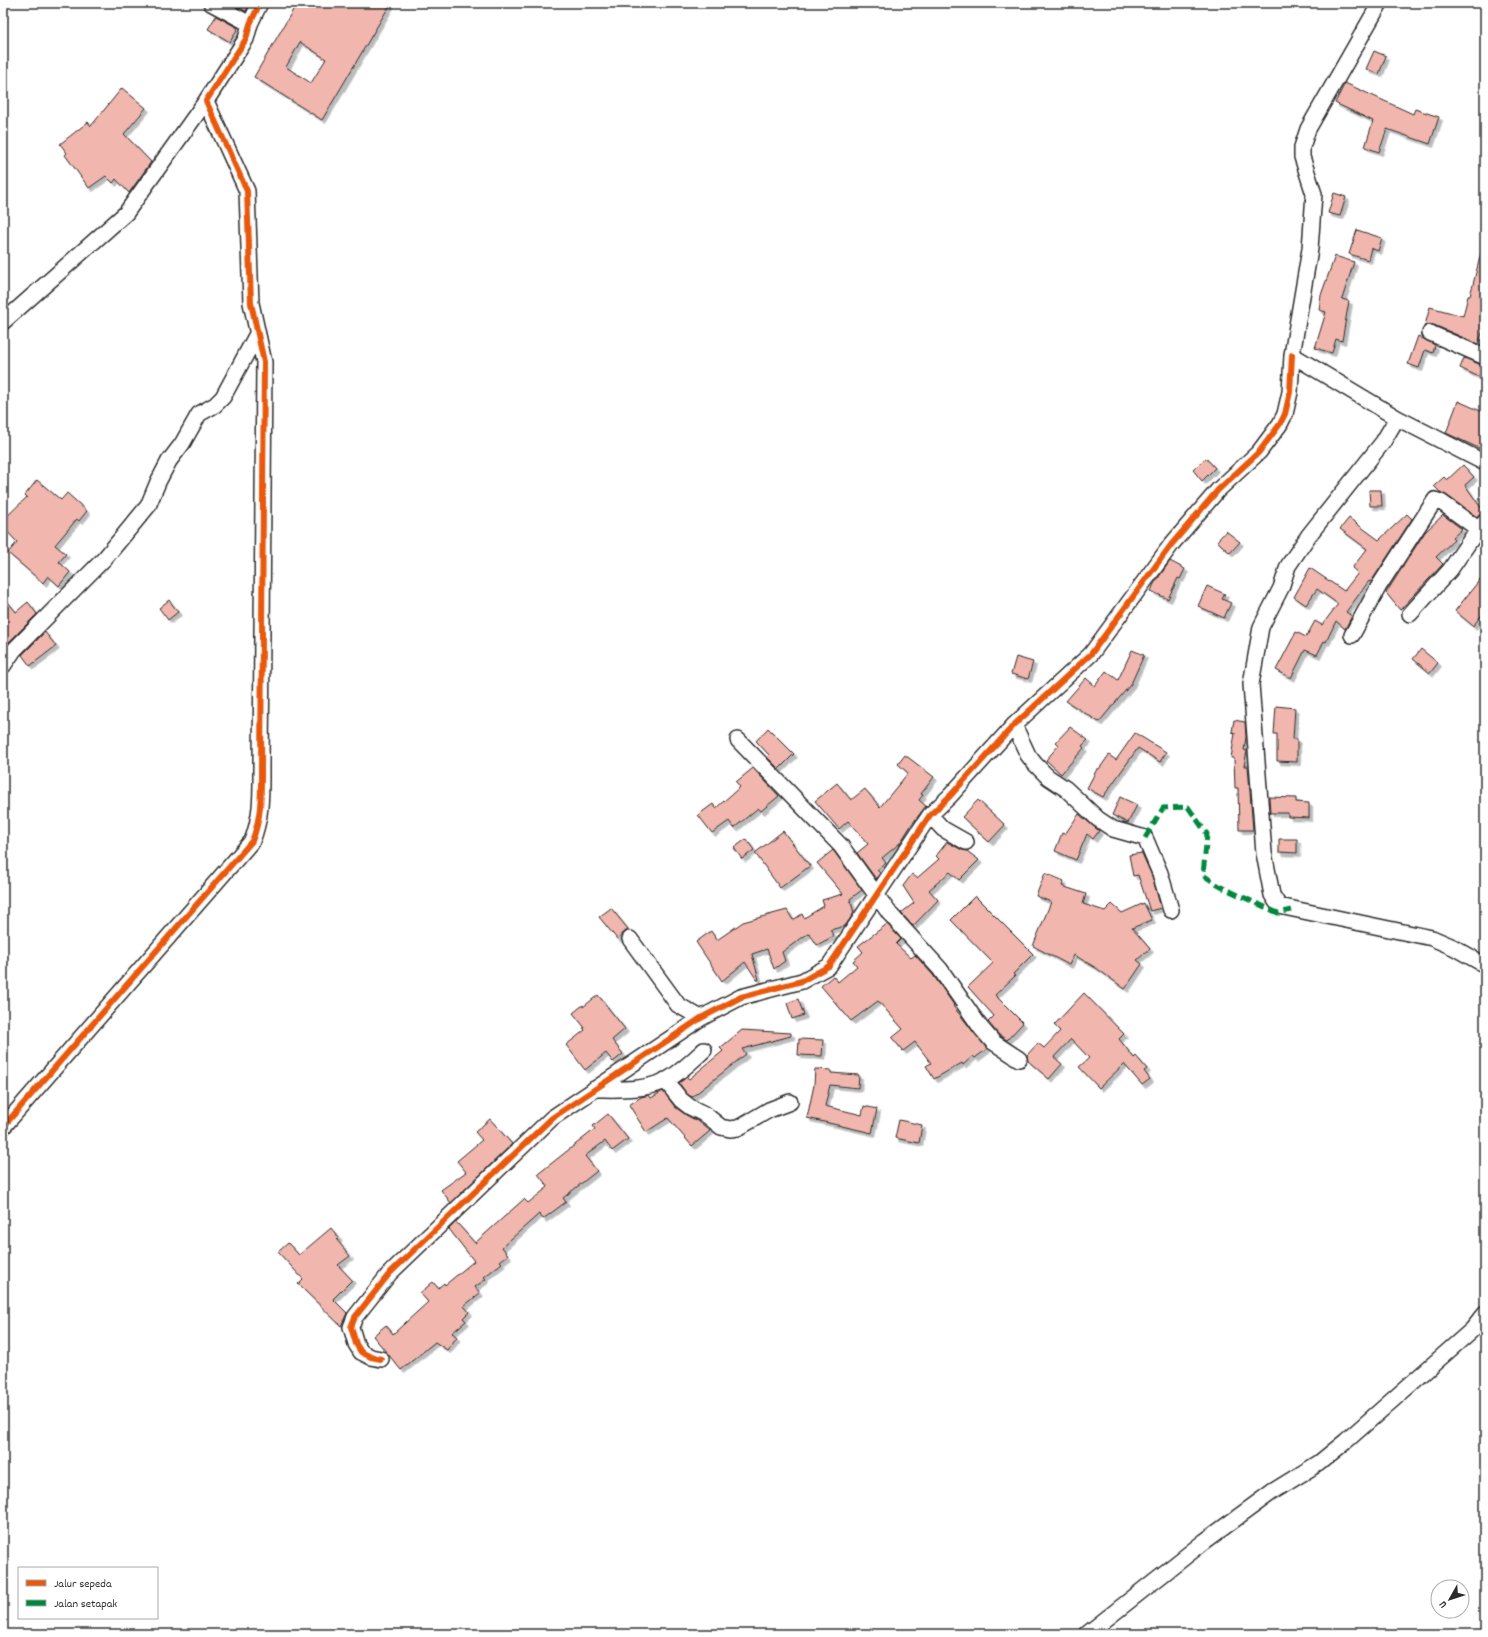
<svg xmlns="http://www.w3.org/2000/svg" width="1488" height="1637" viewBox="0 0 1488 1637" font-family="Dekko,sans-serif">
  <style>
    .building { fill: #f1b6ad; stroke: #2b2b2b; fill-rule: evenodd; filter: url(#shadow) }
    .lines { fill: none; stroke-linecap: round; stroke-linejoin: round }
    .minor-casing { stroke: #2b2b2b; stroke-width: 18 }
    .minor { stroke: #fff; stroke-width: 15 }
    .quiet { stroke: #00873e; stroke-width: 5; stroke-dasharray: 10 5; stroke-linecap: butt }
    .cycleway-casing { stroke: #fff; stroke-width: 8 }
    .cycleway { stroke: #e8590c; stroke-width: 6 }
  </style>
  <defs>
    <filter id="shadow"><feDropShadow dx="3.5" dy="3.5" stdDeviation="0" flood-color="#0004"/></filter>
  </defs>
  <rect width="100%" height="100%" fill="#fff"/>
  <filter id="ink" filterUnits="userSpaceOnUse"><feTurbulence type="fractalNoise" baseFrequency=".025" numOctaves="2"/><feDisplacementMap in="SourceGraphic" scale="8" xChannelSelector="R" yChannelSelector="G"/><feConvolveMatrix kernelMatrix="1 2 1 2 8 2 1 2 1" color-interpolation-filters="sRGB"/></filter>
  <g filter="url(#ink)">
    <path class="building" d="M230 3H250L246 11Z
      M297 3H391L322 120 254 77ZM300 42 326 59 311 83 286 67Z
      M216 16 238 28 230 42 208 29Z
      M1374 51 1386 56 1379 74 1366 69Z
      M1345 83 1413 114 1415 109 1439 117 1430 144 1387 129 1379 152 1365 147 1373 121 1335 103Z
      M122 88 146 108 124 134 151 162 129 193 116 179 113 183 106 176 89 188 65 155 67 153 60 144 88 122 91 126Z
      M1334 193 1346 197 1340 216 1328 213Z
      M1357 230 1382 238 1378 251 1371 248 1368 260 1349 254Z
      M1481 253H1485V325L1478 344 1434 325H1425L1430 307 1463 316 1468 296H1470Z
      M1335 256 1354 262 1342 299 1349 301 1342 341 1336 339 1332 353 1315 348 1326 312 1319 310 1321 295Z
      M1418 336 1435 345 1433 353 1425 350 1419 368 1408 364Z
      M1464 358 1484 366 1479 377 1460 368Z
      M1458 401 1485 413V451L1446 433Z
      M1206 458 1215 468 1202 481 1193 470Z
      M1463 465 1474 477 1465 485 1484 512 1477 517 1446 495 1440 492 1434 486 1444 477 1447 480Z
      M37 480 61 500 67 493 87 511 79 521 77 519 55 545 66 554 59 562 70 572 59 586 48 576 43 583 8 553 17 542 3 527V520L27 497 25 495Z
      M1369 490H1381L1382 506H1370Z
      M1407 514 1412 519 1371 582 1369 581 1346 612 1352 616 1345 629 1336 621 1326 642 1324 641 1317 655 1305 650 1291 678 1276 670 1296 632 1306 637 1315 621 1322 625 1338 604 1317 589 1306 605 1294 597 1310 568 1344 591 1358 573 1352 568 1367 549 1340 529 1349 518 1379 540Z
      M1443 515 1462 529 1452 538 1454 540 1436 557 1443 564 1400 610 1386 593 1425 532Z
      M1226 531 1240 542 1230 553 1217 541Z
      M1170 561 1185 569 1180 579 1178 578 1168 599 1151 591 1154 584Z
      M1485 573V611L1473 626 1455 611Z
      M1207 586 1225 594 1222 599 1231 603 1224 618 1198 606Z
      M3 596 16 612 28 602 37 614 8 643 3 637Z
      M169 600 178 612 168 620 159 608Z
      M45 632 56 646 30 666 22 655Z
      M1421 649 1438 663 1430 673 1413 659Z
      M1132 650 1144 655 1131 684 1099 722 1066 701 1086 678 1095 686 1106 671 1118 680Z
      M1016 657 1033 662 1028 679 1011 674Z
      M1276 706 1295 708 1293 739H1297V762L1277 761V734H1274Z
      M1234 720 1245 722 1246 737 1244 750 1247 751 1244 766H1248L1253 830H1239L1238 788H1235L1234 758H1231L1235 733 1232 732Z
      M1070 727 1088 740 1082 746 1084 748 1061 774 1046 760 1059 745 1056 742Z
      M768 728 794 754 779 769 767 757 769 755 756 741Z
      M1135 733 1166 752 1160 762 1138 748 1103 797 1087 788 1097 769H1099L1109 755 1116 760Z
      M905 755 934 777 921 794 923 795 919 800 926 806 912 824 900 843 882 858 886 863 877 870 880 873 876 879 857 853 868 844 848 821 839 829 815 801 837 783 851 800 865 789 880 807 908 773 898 764Z
      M753 768 779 796 761 811 758 808 734 828 729 821 712 833 698 815 713 804 716 808 740 787 736 782Z
      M1120 797 1137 805 1128 823 1112 815Z
      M1269 797 1296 798V802L1309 803V818L1288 817V813H1270Z
      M978 800 1005 825 989 842 962 817Z
      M1079 814 1099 831 1093 839 1087 834 1076 860 1055 851 1062 833 1065 834Z
      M783 831 810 866 780 888 755 853Z
      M746 839 754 850 742 859 734 848Z
      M1279 839H1297V853L1279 852Z
      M947 842 962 850 967 851 979 860 959 880 950 872 929 890 938 900 913 926 901 913 914 903 903 886 912 874 917 878 939 859 936 856Z
      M833 850 862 890 850 899 854 913 845 926 830 930 834 936 817 945 809 933 782 952 785 961 774 969 767 949 752 954 759 980H757L745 962 722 981 696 942 711 931 717 940 743 922 787 910 793 920 802 914 804 918 824 906 822 900 843 894 817 863Z
      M1142 853 1152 876 1161 908 1150 911 1138 875 1133 876 1129 855Z
      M1045 873 1064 881 1062 886 1086 894 1083 904 1105 911 1112 904 1122 913 1144 903 1152 920 1132 928 1150 949 1137 960 1142 964 1125 989 1096 968 1074 955 1069 965 1033 946 1051 902 1036 896Z
      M975 896 1033 954 1013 974 1015 976 995 995 1023 1023 1007 1040 999 1035 988 1022 994 1016 968 987 993 963 951 920Z
      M611 908 628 929 617 939 599 917Z
      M887 924 901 939 896 944 911 958 915 955 933 975 954 1005 953 1006 987 1049 975 1058 973 1056 963 1065 962 1063 934 1079 926 1066 931 1063 915 1042 903 1051 892 1038 903 1029 878 1001 851 1021 821 986 833 976 838 982 857 966 853 961 863 952 858 946Z
      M1084 993 1124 1034 1119 1039 1134 1058 1136 1056 1147 1069 1144 1071 1150 1079 1142 1085 1124 1064 1099 1088 1079 1067 1089 1058 1071 1039 1054 1057 1062 1064 1049 1079 1028 1061 1027 1055 1038 1043 1044 1048 1060 1031 1054 1025Z
      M598 995 625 1029 612 1040 623 1054 613 1062 606 1053 585 1070 566 1045 585 1030 583 1028H585L573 1013 583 1005V1007Z
      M798 999 804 1015 792 1019 787 1003Z
      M742 1030 791 1033V1036L742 1049 746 1054 692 1097 687 1094 679 1083 687 1077 689 1079 723 1051 720 1048Z
      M799 1039 823 1040 822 1056 798 1055Z
      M815 1069 831 1070V1073L859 1075 858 1088 830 1085 825 1106 862 1115 864 1106 877 1109 872 1133 807 1118 814 1085Z
      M663 1091 675 1107 686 1115 701 1123 710 1131 692 1146 668 1118 646 1132 629 1105 641 1097 649 1095 651 1098Z
      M608 1114 628 1139 612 1151 605 1141 585 1156 597 1171 563 1198 566 1202 543 1219 539 1214 502 1247 508 1255 500 1261 502 1263 484 1277 486 1279 475 1287 480 1293 464 1306 469 1312 463 1318 466 1321 452 1333 457 1337 447 1350 435 1342 401 1370 373 1336 386 1325 393 1334 428 1302 420 1293 433 1282 438 1288 444 1283 445 1285 474 1261 449 1229 456 1222 475 1243 524 1199 528 1203 548 1187 538 1174 595 1129 593 1126Z
      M490 1119 512 1144 451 1203 441 1190 466 1172 457 1161 482 1140 475 1132Z
      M899 1120 922 1125 919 1143 895 1138Z
      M331 1228 339 1238 337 1240 350 1256 338 1265 352 1280 333 1299 347 1313 341 1326 298 1284 303 1279 278 1252 288 1243 299 1255Z"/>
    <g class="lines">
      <defs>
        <path id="minor" d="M211 3 250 24
          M1380 3 1308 129 1302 147V157L1314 194 1310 249 1292 355 1397 418 1383 442 1309 535 1288 566 1281 588 1261 627 1251 684 1264 853 1272 895 1279 906 1432 938 1453 947 1485 965
          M3 322 126 213 206 101
          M1430 333 1485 357
          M1397 418 1485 463
          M1410 614 1450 570 1478 529 1485 522
          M1352 635 1379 586 1435 500 1441 502 1478 529
          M3 666 14 650 105 558 148 506 158 482 169 461 182 444 199 414 215 405 223 397 257 334
          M1014 725 1028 755 1035 764 1048 777 1066 789 1098 819 1113 829 1145 838 1160 873 1171 910
          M738 740 841 846 890 914 940 969 981 1028 993 1042 1019 1059
          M930 815 943 829 966 842
          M630 939 678 1005 701 1018
          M665 1080 681 1100 690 1107 706 1115 721 1127 730 1129 738 1128 769 1110 790 1102
          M594 1089C618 1089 642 1091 665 1081 679 1074 692 1061 704 1050
          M3 1127 252 841C262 816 261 793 261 767L264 362 251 303 247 191 206 101 246 39 250 24 260 3
          M381 1359 371 1357 361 1352 356 1344 351 1327 355 1317 390 1273 552 1118 701 1018 741 997 802 981 829 966 930 815 950 796 1014 725 1091 654 1171 545 1218 490 1259 452 1280 424 1285 414 1290 392 1292 355
          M1087 1634 1205 1541 1272 1492 1319 1463 1346 1441 1472 1330 1485 1314"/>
      </defs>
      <use href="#minor" class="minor-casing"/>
      <use href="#minor" class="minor"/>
      <path class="quiet" d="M1145 838 1163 808 1188 807 1207 834 1203 875 1221 887 1278 913 1292 910"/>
      <defs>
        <path id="cycleway" d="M3 1127 252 841C262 816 261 793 261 767L264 362 251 303 247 191 206 101 246 39 250 24 260 3
          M381 1359 371 1357 361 1352 356 1344 351 1327 355 1317 390 1273 552 1118 701 1018 741 997 802 981 829 966 930 815 950 796 1014 725 1091 654 1171 545 1218 490 1259 452 1280 424 1285 414 1290 392 1292 355"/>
      </defs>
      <use href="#cycleway" class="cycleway-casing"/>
      <use href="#cycleway" class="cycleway"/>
    </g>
  </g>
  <rect width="1488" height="1637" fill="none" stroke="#fff" stroke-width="16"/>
  <rect x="8" y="8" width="1472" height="1621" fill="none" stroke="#2b2b2b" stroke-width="1.5" filter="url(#ink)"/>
  <rect x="18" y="1567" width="140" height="52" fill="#ffffff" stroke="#aaaaaa"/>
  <rect x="26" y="1580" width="20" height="6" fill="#e8590c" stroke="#aaaaaa"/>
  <text x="54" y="1587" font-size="12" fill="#2b2b2b">Jalur sepeda</text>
  <rect x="26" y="1600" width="20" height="6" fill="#00873e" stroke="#aaaaaa"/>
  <text x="54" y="1607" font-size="12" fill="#2b2b2b">Jalan setapak</text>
  <g transform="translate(1450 1599) rotate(231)"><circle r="19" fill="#ffffff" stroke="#aaaaaa"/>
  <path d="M0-3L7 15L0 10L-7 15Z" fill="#2b2b2b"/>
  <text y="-6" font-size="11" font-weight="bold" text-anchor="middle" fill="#2b2b2b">U</text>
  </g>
</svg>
